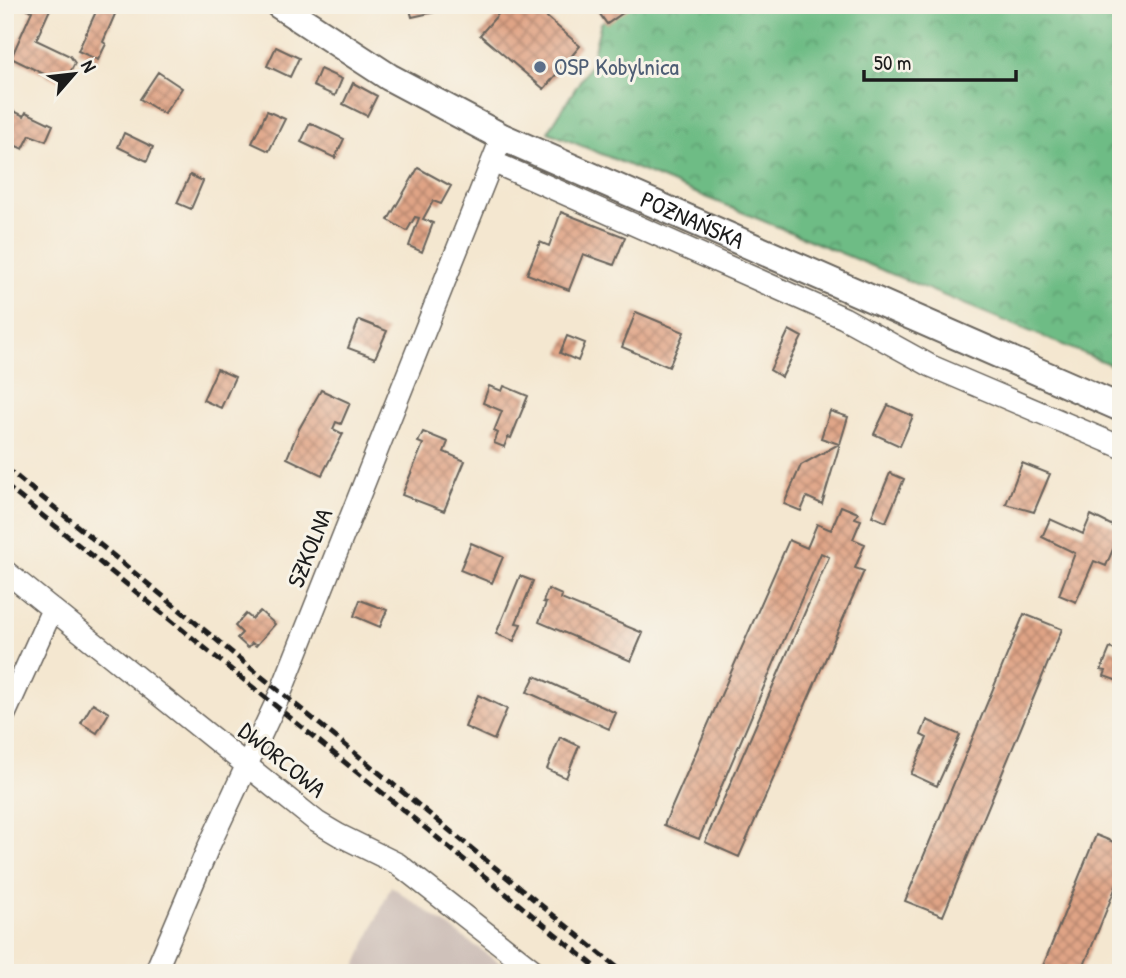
<svg xmlns="http://www.w3.org/2000/svg" width="1126" height="978" viewBox="0 0 1126 978" font-family="'Patrick Hand',sans-serif">
  <style>
    .industrial { fill: #cfc1ba }
    .forest { fill: url(#forest-crowns); stroke: #456c50; stroke-width: 2 }
    .building { fill: url(#building-cross-hatch) }
    .lines { fill: none; stroke-linecap: round; stroke-linejoin: round }
    .minor-casing { stroke: #68635b; stroke-width: 24 }
    .major-casing { stroke: #68635b; stroke-width: 30 }
    .minor { stroke: #fff; stroke-width: 21 }
    .major { stroke: #fff; stroke-width: 26 }
    .rail { stroke: #1c1c1c; stroke-width: 5; stroke-dasharray: 10 5; stroke-linecap: butt }
    .service-dot { fill: #5c6f8a; stroke: #f7f3e8; stroke-width: 2.5 }
    .labels { text-anchor: middle; stroke-width: 6; stroke-linejoin: round; paint-order: stroke }
    .service-label { font-size: 24px; fill: #4e5e75; stroke: #f7f3e8; text-anchor: start }
    .street-label { font-size: 24px; fill: #1c1c1c; stroke: #f7f3e8 }
  </style>
  <defs>
    <pattern id="forest-crowns" width="20" height="18" patternUnits="userSpaceOnUse" patternTransform="scale(1.75)"><rect width="20" height="18" fill="#6ebc85"/><path d="M2 6a3 3 0 1 1 6 0M12 15a3 3 0 1 1 6 0" fill="none" stroke="#5a986c"/></pattern>
    <pattern id="building-cross-hatch" width="8" height="8" patternUnits="userSpaceOnUse" patternTransform="scale(1.75)"><rect width="8" height="8" fill="#e0a486"/><path d="M0 0l8 8M0 8l8-8" fill="none" stroke="#b5856d"/></pattern>
  </defs>
  <rect width="100%" height="100%" fill="#f7f3e8"/>
  <filter id="ink" filterUnits="userSpaceOnUse"><feTurbulence type="fractalNoise" baseFrequency=".0143" numOctaves="2"/><feDisplacementMap in="SourceGraphic" scale="14" xChannelSelector="R" yChannelSelector="G"/><feConvolveMatrix kernelMatrix="1 2 1 2 8 2 1 2 1" color-interpolation-filters="sRGB"/></filter>
  <filter id="wash" filterUnits="userSpaceOnUse"><feTurbulence type="fractalNoise" baseFrequency=".00686" numOctaves="4" result="noise"/><feDisplacementMap in="SourceGraphic" scale="28" xChannelSelector="R" yChannelSelector="G"/><feGaussianBlur stdDeviation="1.57" result="paint"/><feColorMatrix in="noise" values="0 0 0 0 0 0 0 0 0 0 0 0 0 0 0 0 0 1.4 0 .05"/><feComposite in="paint" operator="in"/></filter>
  <g filter="url(#wash)">
    <rect width="100%" height="100%" fill="#f4e7d0"/>
    <path class="industrial" d="M391 886 514 973H353Z"/>
    <path class="forest" d="M626 5H1121V369L548 132 590 65 601 23Z"/>
    <g id="blocks">
      <path class="building" d="M19 5H52L36 40 70 56 75 63 64 84 11 58 32 11Z
        M99 5H119L103 42 106 44 98 60 78 51Z
        M409 5H462V6L412 17Z
        M506 5H533L580 46 544 89 480 35Z
        M598 5H634L607 24 595 7Z
        M276 47 299 58 290 77 267 66Z
        M320 69 342 79 335 96 313 86Z
        M158 72 182 88 164 114 140 99Z
        M353 83 377 96 367 116 343 104Z
        M5 107 24 116 26 112 53 125 46 141 30 135 23 149 5 141Z
        M267 111 285 119 269 151 252 143Z
        M310 123 344 139 335 158 301 142Z
        M124 133 153 147 147 161 118 147Z
        M418 168 451 186 441 204 433 201 423 219 433 223 422 252 409 246 419 218 415 217 407 231 388 220Z
        M190 175 203 181 191 209 177 203Z
        M561 212 625 237 614 265 583 254 569 290 527 274 540 242 549 246Z
        M636 312 684 332 669 367 622 347Z
        M359 320 387 331 375 358 348 348Z
        M789 330 802 337 782 377 770 370Z
        M567 336 585 343 578 361 560 353Z
        M217 369 235 377 221 408 203 400Z
        M489 386 502 391 504 386 528 396 511 438 508 437 504 447 494 443 498 433 494 431 502 411 483 403Z
        M321 390 350 403 341 424 336 422 333 429 343 434 322 475 287 458 299 429Z
        M888 405 913 416 900 446 874 434Z
        M830 411 848 417 822 504 807 497 801 511 784 504 801 465 839 444 821 438Z
        M423 432 448 442 444 452 465 461 444 511 402 495 423 444 418 442Z
        M1022 463 1050 474 1034 512 1006 504Z
        M890 473 904 479 886 522 872 516Z
        M841 506 858 513 855 518 861 520 853 539 865 544 855 568 864 571 739 857 705 842 829 557 821 553 699 839 664 825 789 540 807 548 817 524 831 530Z
        M1091 515 1121 530 1106 566 1094 561 1076 602 1059 595 1075 553 1042 537 1050 519 1083 534Z
        M471 543 503 557 492 583 460 570Z
        M520 576 533 581 516 623 521 624 514 641 496 634Z
        M548 589 562 595 561 599 643 633 631 661 539 622 546 603 543 602Z
        M360 600 387 610 380 627 354 616Z
        M260 611 275 624 256 646 252 643 248 648 237 638 242 633 235 626 246 614 252 619Z
        M1024 614 1062 629 943 916 905 901Z
        M1110 648 1121 653V682L1104 676 1106 671 1101 670Z
        M535 676 616 713 609 729 527 692Z
        M478 695 507 709 494 740 465 727Z
        M93 703 109 713 97 733 81 723Z
        M927 720 960 735 937 786 911 774 927 738 921 735Z
        M560 737 579 746 566 778 547 769Z
        M1096 835 1121 845V874L1081 973H1040Z"/>
    </g>
  </g>
  <g filter="url(#ink)">
    <use href="#blocks" fill-opacity="0" stroke="#68635b" stroke-width="2"/>
    <g class="lines">
      <defs>
        <path id="minor" d="M493 162 844 318 931 366 1121 447
          M5 571 317 822 339 835 398 864 537 973
          M5 714 52 610
          M155 973 208 848 281 692 502 137"/>
        <g id="major">
          <path id="s1" d="M279 5 389 77 502 137 1121 408"/>
        </g>
      </defs>
      <use href="#minor" class="minor-casing"/>
      <use href="#major" class="major-casing"/>
      <use href="#minor" class="minor"/>
      <use href="#major" class="major"/>
      <path class="rail" d="M5 467 624 973
        M5 485 603 973"/>
    </g>
  </g>
  <circle class="service-dot" cx="540" cy="67" r="7"/>
  <g class="labels">
    <g class="service-label">
      <text x="554" y="75">OSP Kobylnica</text>
    </g>
    <g class="street-label">
      <text dy="8" stroke="none"><textPath href="#s1" startOffset="467">POZNAŃSKA</textPath></text>
      <text transform="translate(310 548) rotate(-68)" y="8">SZKOLNA</text>
      <text transform="translate(282 760) rotate(39)" y="8">DWORCOWA</text>
    </g>
  </g>
  <rect width="1126" height="978" fill="none" stroke="#f7f3e8" stroke-width="28"/>
  <g transform="translate(74 74) rotate(62)" stroke="#f7f3e8" stroke-width="5" paint-order="stroke">
  <path d="M0-5L12 26L0 18L-12 26Z" fill="#1c1c1c"/>
  <text y="-10" font-size="19" font-weight="bold" text-anchor="middle" fill="#1c1c1c">N</text>
  </g>
  <path d="M864 70v10h152v-10" fill="none" stroke="#1c1c1c" stroke-width="3.5"/>
  <text x="874" y="70" font-size="21" fill="#1c1c1c" stroke="#f7f3e8" stroke-width="5" paint-order="stroke">50 m</text>
</svg>
